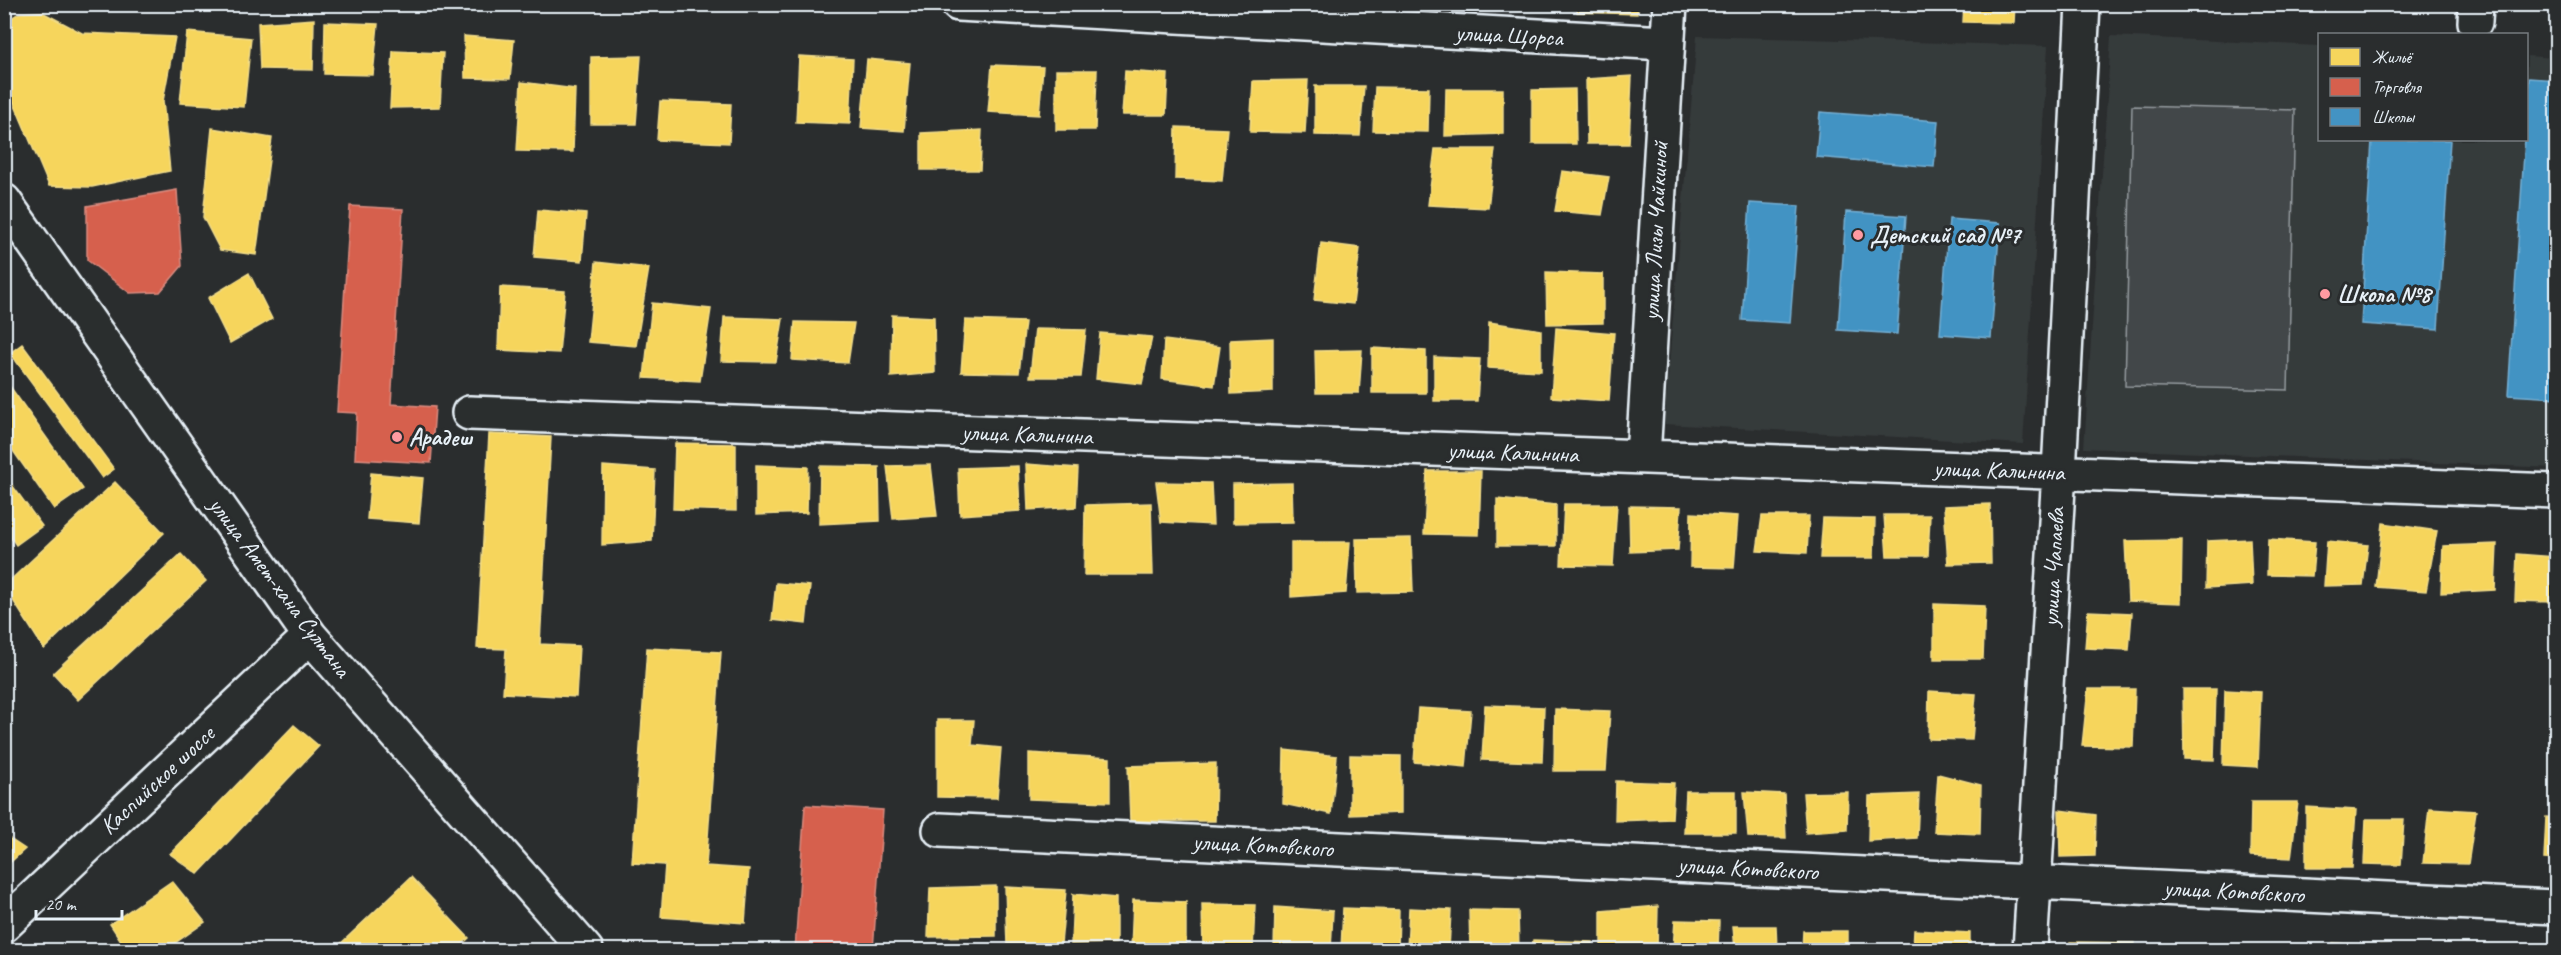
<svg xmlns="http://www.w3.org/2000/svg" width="2561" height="955" viewBox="0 0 2561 955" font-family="Caveat,sans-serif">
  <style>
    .built { fill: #363a3b }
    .green { fill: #424648; stroke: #959ca0; stroke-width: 1.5 }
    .homes { fill: #f6d55c; stroke: #f2dd8b; stroke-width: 1.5 }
    .shops { fill: #d6604d; stroke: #db8c80; stroke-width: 1.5 }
    .schools { fill: #4393c3; stroke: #74afd3; stroke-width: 1.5 }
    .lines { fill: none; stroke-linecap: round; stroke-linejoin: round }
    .minor-casing { stroke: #e8f1f8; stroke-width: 38 }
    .major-casing { stroke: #e8f1f8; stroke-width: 38 }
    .minor { stroke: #2a2d2e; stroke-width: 33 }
    .major { stroke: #2a2d2e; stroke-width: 33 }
    .poi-dot { fill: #ff9aa2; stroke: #2a2d2e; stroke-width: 2 }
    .labels { text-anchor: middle; stroke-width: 6; stroke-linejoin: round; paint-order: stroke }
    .street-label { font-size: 24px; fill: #e8f1f8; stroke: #2a2d2e }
    .poi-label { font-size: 24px; font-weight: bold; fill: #e8f1f8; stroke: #2a2d2e; text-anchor: start }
  </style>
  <rect width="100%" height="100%" fill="#2a2d2e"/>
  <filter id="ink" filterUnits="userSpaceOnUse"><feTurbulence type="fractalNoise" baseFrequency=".0167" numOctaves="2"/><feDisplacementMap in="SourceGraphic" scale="12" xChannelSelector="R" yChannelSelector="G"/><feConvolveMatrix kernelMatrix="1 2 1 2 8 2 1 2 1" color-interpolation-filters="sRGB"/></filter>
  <g filter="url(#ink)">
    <path class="built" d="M1697 36 2048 46 2023 444 1664 424Z
      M2111 36 2319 46 2320 140H2526L2527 56 2556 58V468L2084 448Z"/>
    <path class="green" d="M2132 106 2295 110 2288 390 2125 386Z"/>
    <path class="homes" d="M1578 4H1639L1637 14 1577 12Z
      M1964 4H2015L2014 23 1963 22Z
      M42 12 82 33 175 37 163 101 170 171 92 187 49 186 6 84 4 69V23L19 13Z
      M314 19 313 70 260 69 258 23Z
      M325 22 378 24 373 75 324 74Z
      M187 32 251 38 244 107 180 103Z
      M464 36 514 40 510 79 465 78Z
      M393 51 443 53 440 107 390 108Z
      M641 56 636 124H591V57Z
      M799 56 853 59 850 124 796 122Z
      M867 59 910 63 904 131 861 128Z
      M992 65 1043 67 1039 115 988 112Z
      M1056 70H1097L1095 130H1056Z
      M1125 71 1168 74 1166 115H1122Z
      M1632 76 1629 144H1587L1586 79Z
      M1308 80 1305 133 1250 132 1253 81Z
      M521 82 575 89 573 152 517 151Z
      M1315 86H1364L1360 136 1315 135Z
      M1375 87 1429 88 1428 132 1373 131Z
      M1446 89H1503V134L1445 136Z
      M1575 89 1576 144H1532V90Z
      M660 101 731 104 729 143 657 140Z
      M1176 127 1227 129 1222 181 1175 179Z
      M212 128 272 138 256 255 220 250 203 217Z
      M982 130 980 170H921V133Z
      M1435 149H1495L1488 208 1428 205Z
      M1562 171 1609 177 1602 215 1555 211Z
      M538 210 586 214 582 261 534 257Z
      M1321 243 1360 248 1353 304 1314 300Z
      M596 262 649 268 636 346 588 342Z
      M1546 272 1603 274V323L1547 324Z
      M249 273 272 319 230 343 208 298Z
      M500 287 565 291 559 353 498 350Z
      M652 303 711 309 700 381 644 378Z
      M892 315 934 317 935 373 891 377Z
      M724 317 783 319 776 362 721 361Z
      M965 320 1025 322 1019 373 961 372Z
      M795 322 854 323 848 363 792 360Z
      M1489 322 1541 330V371L1488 368Z
      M1556 328 1614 333 1609 401 1551 397Z
      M1035 329 1086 330 1081 377H1030Z
      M1100 333 1152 337 1142 384 1096 379Z
      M1273 338V392L1231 394 1230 340Z
      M1164 340 1220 347 1214 386 1162 379Z
      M22 344 114 469 102 478 10 353Z
      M1372 348 1426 351V393H1372Z
      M1362 350 1359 393H1316L1315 351Z
      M1434 357 1480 359 1477 401H1434Z
      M4 378 83 489 54 509 4 438Z
      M489 434 551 437 540 644 579 646 576 697 503 693 506 649 477 648Z
      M675 443 736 444V511L673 509Z
      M1026 464 1078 468 1076 507 1028 510Z
      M756 465 808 467 807 513 756 515Z
      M931 465 937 516 893 519 887 466Z
      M603 466 655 470 652 541 602 545Z
      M820 466 879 467 880 521 819 524Z
      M1018 466 1020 511 960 515 958 468Z
      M1427 471H1481L1479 535 1424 534Z
      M371 473 423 478 419 523 367 519Z
      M4 474 42 526 16 545 4 528Z
      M115 482 164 533 44 649 4 586Z
      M1156 482 1211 483 1213 525 1161 522Z
      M1292 483 1293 522 1233 523V484Z
      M1497 499 1556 505V546H1497Z
      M1151 503 1153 575H1084L1085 505Z
      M1564 504H1617L1613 566 1561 565Z
      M1990 504 1991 563 1948 564 1944 506Z
      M1629 506 1681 507 1678 550 1630 552Z
      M1691 513 1738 516 1734 568 1690 567Z
      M1884 515H1930L1928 556H1887Z
      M1762 516H1809L1807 553 1757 551Z
      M1823 518 1875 519 1874 558H1820Z
      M2383 523 2437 531 2426 591 2376 587Z
      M1411 538 1413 592 1357 593 1356 539Z
      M2250 539 2252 585 2206 588 2207 541Z
      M2268 539 2315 542 2312 576 2267 575Z
      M2182 540 2181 603 2128 601 2125 541Z
      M2327 541 2368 545 2363 585 2324 586Z
      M1291 542H1350L1346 593 1291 597Z
      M2497 544 2495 590 2441 593 2443 546Z
      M181 554 206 581 78 700 53 673Z
      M2517 554 2556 557 2553 602 2515 601Z
      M776 583 810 586 806 624 772 620Z
      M1934 604 1985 606 1983 659H1934Z
      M2088 611 2132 613 2129 650 2085 648Z
      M647 648 721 652 706 866 749 869 745 923 661 917 665 865 632 863Z
      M2088 689H2135L2133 747 2082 746Z
      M2183 689H2216L2214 760 2184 759Z
      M2225 690 2261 692 2258 767 2223 765Z
      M1929 691 1976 694 1972 740 1928 739Z
      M1485 705 1544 707 1542 762 1482 760Z
      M1418 708 1471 711 1466 767 1414 762Z
      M1555 709 1610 711 1606 771H1554Z
      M937 720H974L972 745 1001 748 997 798 937 797Z
      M294 725 319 746 198 874 170 854Z
      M1284 750 1337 756 1331 814 1283 804Z
      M1029 753 1110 758V802L1029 799Z
      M1350 755 1401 756V813L1350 815Z
      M1216 763 1215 821H1130L1128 766Z
      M1938 774 1981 785 1980 834 1934 832Z
      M1616 781 1674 783 1672 819 1615 821Z
      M1686 791H1736V833H1684Z
      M1744 792 1784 794 1786 838 1748 837Z
      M1848 792 1847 830 1806 833 1803 793Z
      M1919 794 1917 838 1868 841 1869 796Z
      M2251 802H2298L2291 858 2250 856Z
      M2306 807 2356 810 2352 868H2306Z
      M2429 808 2476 811 2468 864 2423 863Z
      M2059 810 2096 815 2095 856 2060 857Z
      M2546 817 2556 818V860L2544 859Z
      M2366 819H2404L2401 865 2364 864Z
      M4 835 25 849 4 868Z
      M411 877 469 938 456 950H334Z
      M172 881 205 922 165 950H127L110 924Z
      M996 886V936L928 937 930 888Z
      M1005 887 1066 890 1061 944 1007 945Z
      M1073 894 1116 898V943L1071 944Z
      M1133 900 1186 902V950H1131Z
      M1202 904 1255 905 1253 950H1203Z
      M1658 906 1657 950H1601V911Z
      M1275 907 1333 911 1331 950H1274Z
      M1343 908 1399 910 1398 950H1341Z
      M1409 908 1451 910 1449 950H1407Z
      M1469 910 1518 911 1519 950H1470Z
      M1675 920 1719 921 1718 950H1673Z
      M1733 926H1776L1777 950H1735Z
      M1914 930 1970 933V950H1913Z
      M1803 931H1848V950H1802Z
      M1533 940 1593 942V950H1532Z
      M2070 942 2135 943 2134 950H2069Z
      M2333 943 2393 947 2392 950H2333Z
      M2248 948H2304V950H2248Z
      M915 949H997V950Z
      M2173 949H2234V950Z"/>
    <path class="shops" d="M177 190 182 266 160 292 130 293 87 260V206Z
      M350 206 403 209 391 404 435 407 431 463 355 459 357 413 337 412Z
      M805 805 883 810 873 950H795Z"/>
    <path class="schools" d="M2529 78 2556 80V398L2508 395Z
      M1820 112 1938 121 1934 167 1816 157Z
      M2372 140H2450L2438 329 2361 324Z
      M1750 203 1799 206 1790 323 1742 320Z
      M1846 212 1906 216 1897 334 1838 330Z
      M1949 219 2000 223 1991 338 1940 334Z"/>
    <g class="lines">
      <defs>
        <path id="minor" d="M958 4 1665 43
          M2475 22 2476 4
          M469 413 2556 491
          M1643 457 1670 4
          M940 830 2556 907
          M2030 950 2059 472 2083 4"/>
        <path id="major" d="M4 201 310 636 586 950
          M4 925 310 636"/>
      </defs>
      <use href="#minor" class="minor-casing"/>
      <use href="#major" class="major-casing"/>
      <use href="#minor" class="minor"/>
      <use href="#major" class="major"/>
    </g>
  </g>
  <g class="poi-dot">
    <circle cx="1858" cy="235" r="6"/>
    <circle cx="2325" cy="294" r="6"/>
    <circle cx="397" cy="437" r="6"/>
  </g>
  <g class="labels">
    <g class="street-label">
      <text transform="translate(1509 35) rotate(3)" y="8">улица Щорса</text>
      <text transform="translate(1655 231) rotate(-87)" y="8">улица Лизы Чайкиной</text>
      <text transform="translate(1027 434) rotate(2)" y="8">улица Калинина</text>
      <text transform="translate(1513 452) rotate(2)" y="8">улица Калинина</text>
      <text transform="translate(1999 470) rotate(2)" y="8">улица Калинина</text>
      <text transform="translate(2053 567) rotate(-87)" y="8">улица Чапаева</text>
      <text transform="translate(280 587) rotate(53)" y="8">улица Амет-хана Султана</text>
      <text transform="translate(157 780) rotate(-43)" y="8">Каспийское шоссе</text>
      <text transform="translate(1263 845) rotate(3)" y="8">улица Котовского</text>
      <text transform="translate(1748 868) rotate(3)" y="8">улица Котовского</text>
      <text transform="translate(2234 891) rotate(3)" y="8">улица Котовского</text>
    </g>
    <g class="poi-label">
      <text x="1870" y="243">Детский сад №7</text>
      <text x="2337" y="302">Школа №8</text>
      <text x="409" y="445">Арадеш</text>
    </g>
  </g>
  <rect width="2561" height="955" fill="none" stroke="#2a2d2e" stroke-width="24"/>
  <rect x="12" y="12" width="2537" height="931" fill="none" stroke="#e8f1f8" stroke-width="2" filter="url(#ink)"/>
  <rect x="2318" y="33" width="210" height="108" fill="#2a2d2e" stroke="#767b7f" stroke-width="1.5"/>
  <rect x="2330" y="48" width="30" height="18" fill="#f6d55c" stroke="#767b7f" stroke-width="1.5"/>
  <text x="2372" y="63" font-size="18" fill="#e8f1f8">Жильё</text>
  <rect x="2330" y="78" width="30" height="18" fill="#d6604d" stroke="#767b7f" stroke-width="1.5"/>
  <text x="2372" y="93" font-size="18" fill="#e8f1f8">Торговля</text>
  <rect x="2330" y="108" width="30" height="18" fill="#4393c3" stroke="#767b7f" stroke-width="1.5"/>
  <text x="2372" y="123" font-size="18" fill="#e8f1f8">Школы</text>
  <path d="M36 910v9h86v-9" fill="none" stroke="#e8f1f8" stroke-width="3"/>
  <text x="45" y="910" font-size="18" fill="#e8f1f8" stroke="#2a2d2e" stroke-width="4.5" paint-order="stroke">20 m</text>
</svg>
